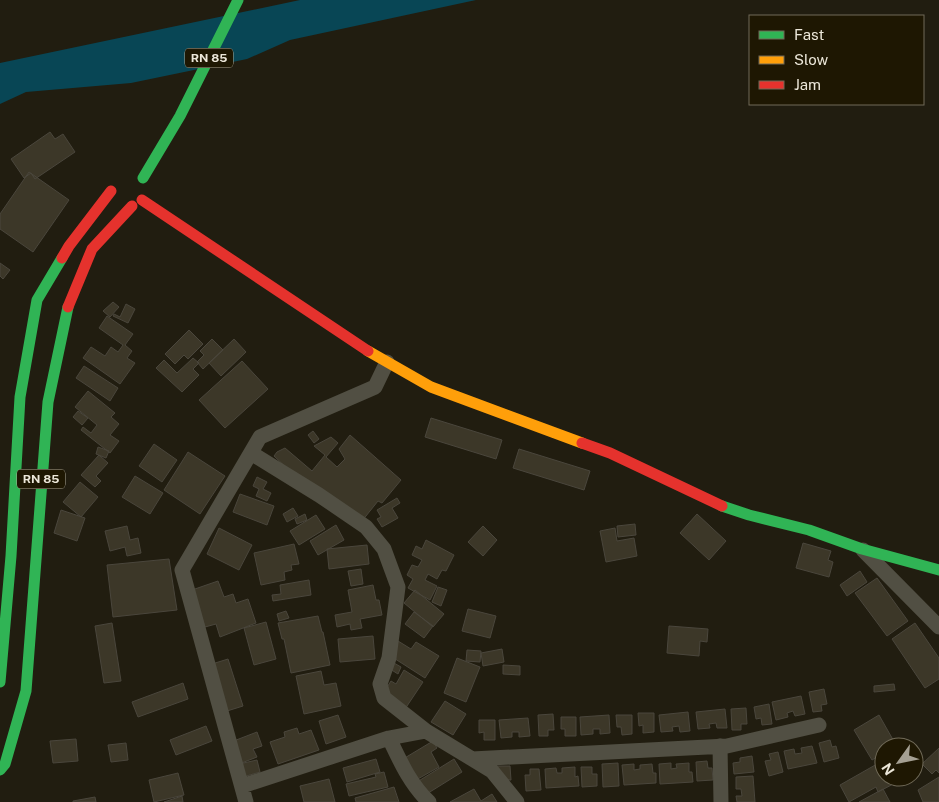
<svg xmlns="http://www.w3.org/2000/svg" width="939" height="802" viewBox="0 0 939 802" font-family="'Public Sans',sans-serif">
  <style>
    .water { fill: #084655 }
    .building { fill: #3c3728; stroke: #4a463c }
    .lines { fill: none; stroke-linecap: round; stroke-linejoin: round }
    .street { stroke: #514f43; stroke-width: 15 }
    .fast { stroke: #30b455; stroke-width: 11 }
    .slow { stroke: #ff9f0a; stroke-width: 11 }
    .jam { stroke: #e5322d; stroke-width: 11 }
    .labels { text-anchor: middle; stroke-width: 5; stroke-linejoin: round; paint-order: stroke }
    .shield { fill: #1e1702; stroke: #aea998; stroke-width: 1 }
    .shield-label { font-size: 12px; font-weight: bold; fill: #ece7d9 }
  </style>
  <rect width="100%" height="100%" fill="#211d10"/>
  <path class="water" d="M300 0H476L290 40 247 59 131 83 26 92 0 104V63Z"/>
  <path class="building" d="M50 132 55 139 63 134 75 152 35 179 31 173 24 178 11 159Z
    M29 172 69 200 33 252 0 229V214Z
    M0 263 10 270 3 279 0 276Z
    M113 302 119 307 110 317 103 311Z
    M126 304 135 309 128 323 113 316 114 314 120 317Z
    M107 316 133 334 125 345 132 351 127 358 135 363 120 384 83 358 91 347 105 356 111 347 118 352 123 345 99 328Z
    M189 330 203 344 188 359 184 355 175 364 165 354Z
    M212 339 223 350 203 369 197 362 204 355 200 351Z
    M234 339 246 352 221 376 209 363Z
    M193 358 199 363 193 369 199 375 182 392 156 368 164 360 177 373Z
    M242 361 268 389 225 428 199 400Z
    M84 366 118 388 110 401 76 378Z
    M88 391 115 413 111 417 119 424 110 435 119 441 110 453 81 430 83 427 91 433 97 425 75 407Z
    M78 411 88 418 82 425 73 417Z
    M431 418 502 440 496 459 425 437Z
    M313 431 319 439 314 443 308 435Z
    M350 435 401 480 382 503 378 501 362 521 290 471 274 456 277 452 285 448 312 471 325 455 314 446 331 437 338 443 326 457 337 467 345 459 339 449Z
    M154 444 177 460 162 482 139 466Z
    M98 447 109 451 106 458 96 454Z
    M519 449 590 471 584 490 513 468Z
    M188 452 225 476 200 514 164 490Z
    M99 455 108 463 96 476 101 481 95 487 81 475Z
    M135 476 163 493 150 514 122 497Z
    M257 477 267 482 263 489 271 493 267 501 256 496 259 489 253 486Z
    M80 482 98 497 81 517 63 502Z
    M240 494 274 506 267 525 233 512Z
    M397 498 400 503 392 508 398 518 382 527 377 519 381 517 377 510Z
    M293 508 298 516 287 522 283 514Z
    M61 510 85 518 77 541 54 533Z
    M305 514 307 520 297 524 295 519Z
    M697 514 726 541 709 560 680 533Z
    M316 515 325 529 299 545 290 531Z
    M635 524 636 535 618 537 617 526Z
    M336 525 344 540 318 555 310 541Z
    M127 526 130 540 138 538 141 553 127 556 125 547 110 551 105 531Z
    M483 526 497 540 483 556 468 542Z
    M219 528 252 545 239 570 207 554Z
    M615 528 617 541 634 538 637 556 606 562 600 531Z
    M426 540 454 555 446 571 442 570 437 579 428 574 425 580 437 586 430 600 408 588 413 579 407 575 412 565 418 567 422 560 412 555 416 546 422 549Z
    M803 543 831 551 828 560 833 562 829 577 796 568Z
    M294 544 299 564 291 565 292 570 284 572 285 580 261 585 254 553Z
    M367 545 369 564 329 569 327 549Z
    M169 559 177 610 113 617 107 565Z
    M361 569 363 584 351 586 348 571Z
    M860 571 867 582 847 596 840 585Z
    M877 578 908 621 887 636 855 593Z
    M309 580 311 595 273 601 272 595 281 594 280 585Z
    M218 581 224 597 233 594 236 603 248 599 256 623 220 637 216 624 205 627 192 590Z
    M373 585 376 600H379L382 615 360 619 362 628 351 630 350 624 337 627 335 615 352 612 348 590Z
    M438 587 447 590 441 606 432 602Z
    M415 590 444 614 433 627 404 603Z
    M468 609 496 616 490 638 462 631Z
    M286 611 289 618 279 621 277 614Z
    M414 612 433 626 424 638 405 624Z
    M318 616 322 632H323L330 665 291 673 284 639H282L278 623Z
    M266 622 276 659 254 665 244 628Z
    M112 623 121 681 104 683 95 626Z
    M915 623 939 658V679L925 688 892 639Z
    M669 626 708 629 707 642 700 641 699 656 667 653Z
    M373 636 375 659 340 662 338 639Z
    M398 641 411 649 416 642 439 656 425 678 389 655Z
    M502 649 504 662 483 666 481 653Z
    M467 650 481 651 480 662 466 661Z
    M457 658 480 667 466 702 444 693Z
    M228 659 243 706 227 711 212 664Z
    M394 663 401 667 398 674 390 669Z
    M503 665 520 666V675L503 674Z
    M404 670 423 682 405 709 382 695 391 681 396 684Z
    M321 671 324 685 336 683 341 706 304 714 296 676Z
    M183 683 188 699 138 717 132 702Z
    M894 684 895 690 874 692V686Z
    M824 689 827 704 821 705 822 711 813 712 809 692Z
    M801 696 805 714 795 716 793 711 787 713 788 717 776 720 772 702Z
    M445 701 466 714 453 735 431 722Z
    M769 704 772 724 762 725 761 718 756 719 754 707Z
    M746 708 747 724H741V730H732L731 709Z
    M725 709 727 728H717L716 723 709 724 710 728 698 729 696 712Z
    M688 712 690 731 680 732 679 726 672 727 673 731 661 732 659 715Z
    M638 713H654V732L643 733V725L639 726Z
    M553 714 554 730H548V736H539L538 715Z
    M338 715 346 737 326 744 319 721Z
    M609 715 610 733 600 734V729H593V734L581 735 580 717Z
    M616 715H632V734L622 735 621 727H617Z
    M879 715 896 745 893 747H884V753L872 760 854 730Z
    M561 717H576V736H565V729H561Z
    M528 718 530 736 519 737V732H512V737L501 738 499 720Z
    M479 720H495V740H484V732L479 733Z
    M206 726 212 741 176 755 170 740Z
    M297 728 299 734 311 730 319 750 278 764 270 742 285 737 284 732Z
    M257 732 262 746 253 749 257 757 239 764 231 742Z
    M76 739 78 761 53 763 50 741Z
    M830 740 832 747 836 746 839 758 824 762 819 743Z
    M433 741 437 748 431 752 439 767 416 780 403 759Z
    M126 743 128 760 111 762 108 745Z
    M812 746 817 763 788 769 784 751 794 749 795 754 802 753 801 748Z
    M939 748V773L936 770 932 774 922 764Z
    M778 752 783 772 769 776 765 761 771 760 769 754Z
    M752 756 754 772 734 774 733 763 740 762V758Z
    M376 759 380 772 347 782 343 768Z
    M454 759 462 772 425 795 417 782Z
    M257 760 260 772 243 777 239 764Z
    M884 760V777H897L899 781 878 792 876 787 849 802 840 785Z
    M707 761 708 768H712L713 780 697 781 696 762Z
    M618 763 619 786 603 787 602 764Z
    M671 763V769L677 768 676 764 689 763V772H692L693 782 660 784 659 764Z
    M634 764V770L640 769V765L652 764 653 773H656V783L624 785 622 765Z
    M496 766H510L511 780H496Z
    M575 767V777L578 776 579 786 546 788 545 769 556 768 557 773H562V768Z
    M581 767H592V774H597V786L582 787Z
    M530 769H539L541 790 526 791 525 775H530Z
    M384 772 388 787 349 796 346 784 376 777 375 774Z
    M178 773 184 795 154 802 149 780Z
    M753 776 755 802H737L736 796H742L741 789H736V777Z
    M939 777V802H923L918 790Z
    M329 779 335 802H304L300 786Z
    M394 787 399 802H356L355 798Z
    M474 789 481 801 492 794 497 802H450Z
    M883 789 890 802H859Z
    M182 796 183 802H164Z
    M95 797 96 802H73V801Z"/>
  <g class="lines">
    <path class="street" d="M251 453 319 495 366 527 384 549 398 587 389 658 380 684 384 698 426 731 492 771 517 802
      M863 550 939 627
      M389 738C400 761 410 784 429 802
      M720 746 721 802
      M472 759 727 746 819 725
      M242 786 389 738 426 731
      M246 802 182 570 260 437 375 387 387 362"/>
    <path class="fast" d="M143 178 180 116 238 0
      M722 506 749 515 809 530 862 549 939 570
      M0 682 11 556 20 397 37 300 62 258
      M0 770 5 764 26 691 48 402 68 307"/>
    <path class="slow" d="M368 351 431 387 582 443"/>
    <path class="jam" d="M142 200 368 351
      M62 258 69 246 111 191
      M68 307 92 249 132 206
      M582 443 610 453 722 506"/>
  </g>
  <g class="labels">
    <g class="shield">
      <rect x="185" y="48.5" width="48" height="19" rx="4"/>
      <rect x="17" y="469.5" width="48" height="19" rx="4"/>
    </g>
    <g class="shield-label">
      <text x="209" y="62">RN 85</text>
      <text x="41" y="483">RN 85</text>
    </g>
  </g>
  <rect x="749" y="15" width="175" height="90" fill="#1e1702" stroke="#706a58"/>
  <rect x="759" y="31" width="25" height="8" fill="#30b455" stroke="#706a58"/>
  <text x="794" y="40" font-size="15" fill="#ece7d9">Fast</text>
  <rect x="759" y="56" width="25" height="8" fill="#ff9f0a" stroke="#706a58"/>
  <text x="794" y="65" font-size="15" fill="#ece7d9">Slow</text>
  <rect x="759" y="81" width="25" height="8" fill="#e5322d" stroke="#706a58"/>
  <text x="794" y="90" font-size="15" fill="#ece7d9">Jam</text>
  <g transform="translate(899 762) rotate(237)"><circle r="24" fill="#1e1702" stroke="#706a58"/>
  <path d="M0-4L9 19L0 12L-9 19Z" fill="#a5a093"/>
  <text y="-8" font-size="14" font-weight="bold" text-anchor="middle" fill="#ece7d9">N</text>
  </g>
</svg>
